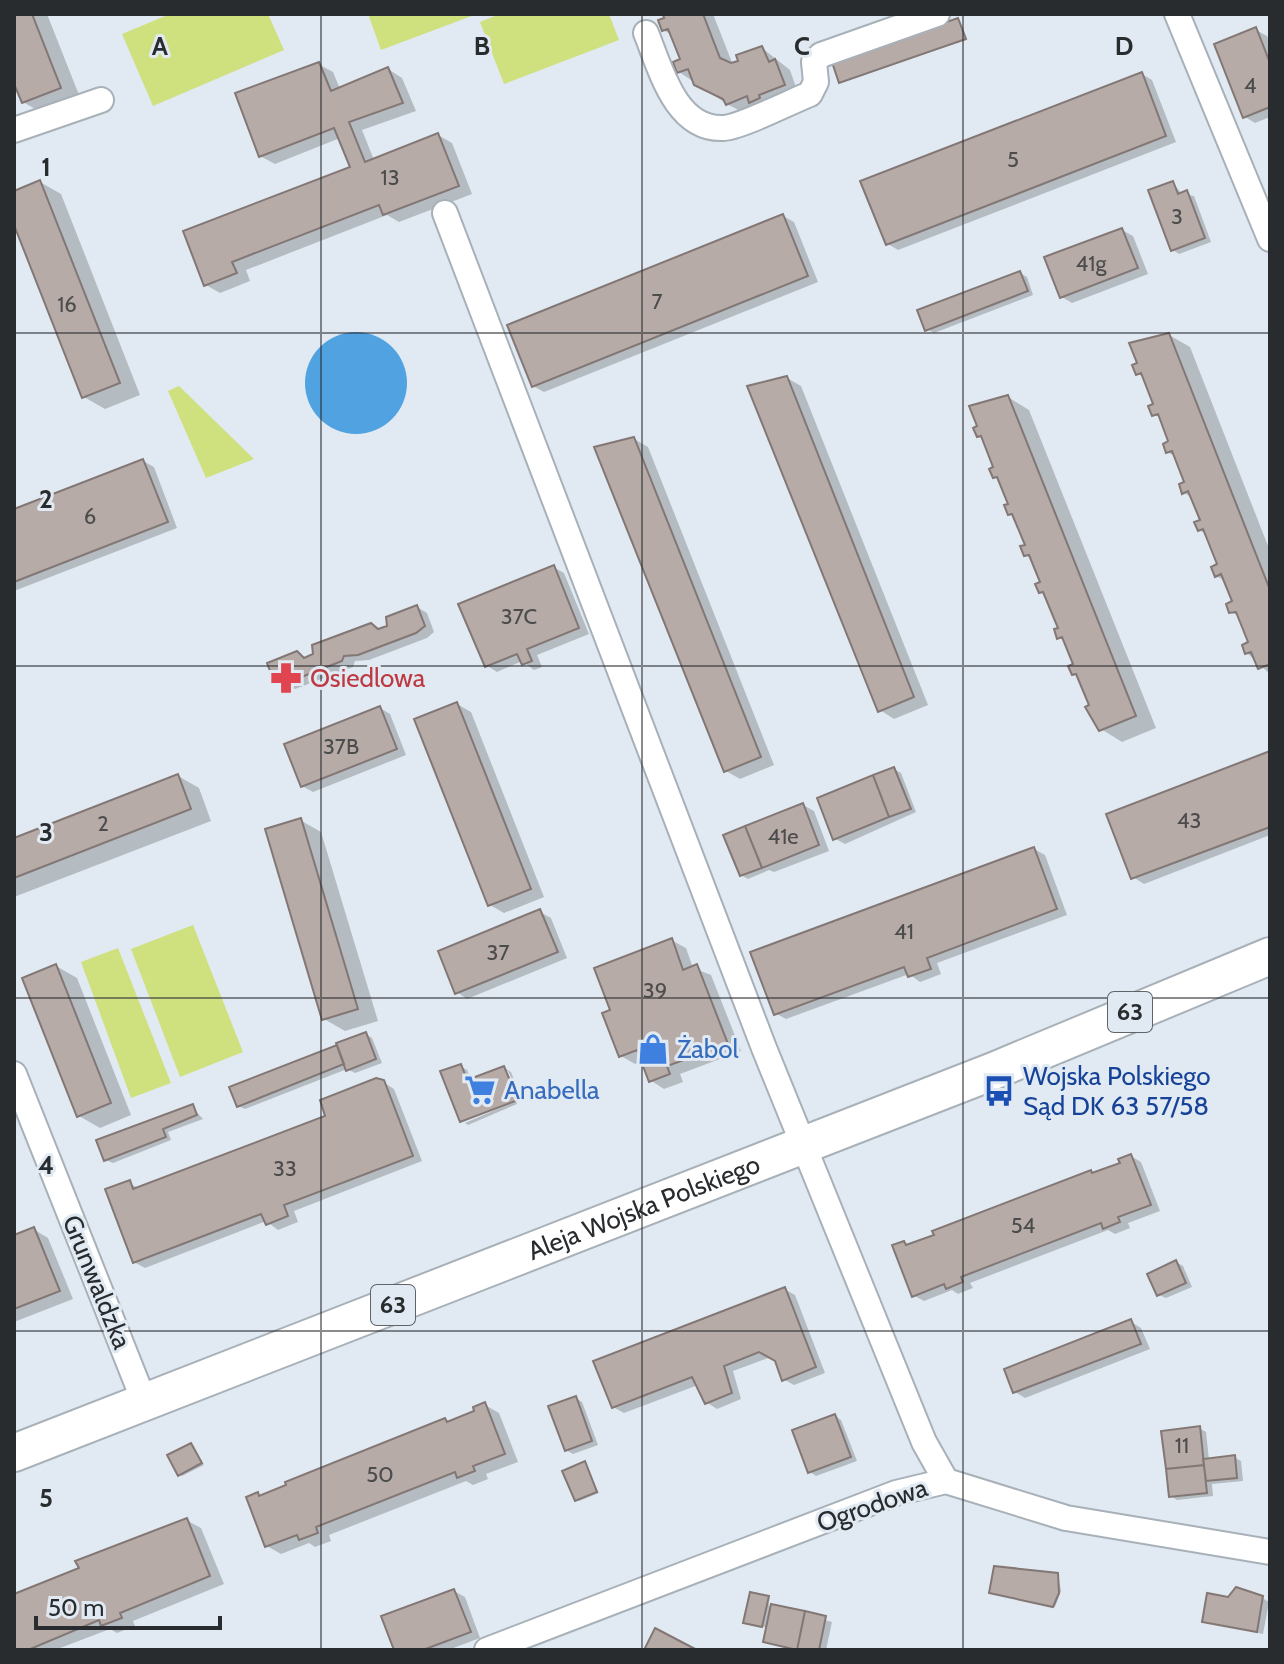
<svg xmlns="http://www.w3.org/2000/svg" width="1284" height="1664" viewBox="0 0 1284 1664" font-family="Cabin,sans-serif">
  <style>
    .green { fill: #cfe07f }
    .water { fill: #50a2e1 }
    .shadow { fill: #0003 }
    .building { fill: #b6aba7; stroke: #827774; stroke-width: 2 }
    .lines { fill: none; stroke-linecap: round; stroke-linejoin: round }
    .street-casing { stroke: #a8b0b8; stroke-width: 28 }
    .primary-casing { stroke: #a8b0b8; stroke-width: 40 }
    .street { stroke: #fff; stroke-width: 24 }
    .primary { stroke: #fff; stroke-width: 36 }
    .grid { fill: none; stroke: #292c2f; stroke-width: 2; stroke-opacity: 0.55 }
    .labels { text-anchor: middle; stroke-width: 6; stroke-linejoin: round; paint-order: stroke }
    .number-label { font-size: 22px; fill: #4c4c4d }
    .shield { fill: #e1eaf2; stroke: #60656a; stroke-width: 2 }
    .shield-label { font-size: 24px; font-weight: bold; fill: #292c2f }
    .health-label { font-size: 26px; fill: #be3a42; stroke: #e1eaf2; text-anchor: start }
    .shop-label { font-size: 26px; fill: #366cbe; stroke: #e1eaf2; text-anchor: start }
    .transit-label { font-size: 26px; fill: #164399; stroke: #e1eaf2; text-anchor: start }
    .street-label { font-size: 26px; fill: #292c2f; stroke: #e1eaf2 }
    .grid-label { font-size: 26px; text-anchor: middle; font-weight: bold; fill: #292c2f; stroke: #e1eaf2; stroke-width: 6; stroke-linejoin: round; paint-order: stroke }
  </style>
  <rect width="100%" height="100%" fill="#e1eaf2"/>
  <path class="green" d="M170 14H268L284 50 153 106 122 34Z
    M368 14H477L381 50Z
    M500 14H609L619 40 504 84 480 22Z
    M179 386 254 459 206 478 168 391Z
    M193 925 243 1052 180 1077 131 949Z
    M118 948 171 1083 131 1098 81 962Z"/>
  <path class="water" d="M305 383a51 51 0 1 1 102 0a51 51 0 1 1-102 0Z"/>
  <path class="shadow" d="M14 14H47L81 100 44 114 23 102 14 78Z
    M665 14H713L733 65 762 48 790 70 798 93 742 112 727 104 679 72 683 60 672 35 663 30Z
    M958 20 967 40 841 81Z
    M1256 30 1267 36 1270 44V117L1255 123 1245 117Z
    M318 64 333 72 340 89 388 69 402 78 416 111 362 130 374 160 438 135 452 143 472 194 399 222 387 215 246 270 250 281 220 293 206 285 185 232 352 168 340 138 275 164 260 156Z
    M1142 74 1152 80 1176 142 898 250 888 244Z
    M40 182 61 194 140 395 105 409 84 397 14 220V193Z
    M1173 183 1182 194 1194 196 1211 242 1179 254 1173 250Z
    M783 216 794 222 818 282 544 392 533 386Z
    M1122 230 1133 236 1148 274 1072 303 1062 297Z
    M1020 273 1027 277 1033 295 934 333 927 329Z
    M1169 335 1190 347 1270 551V674L1247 653 1250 643 1240 617 1231 612 1234 602 1226 581 1216 576 1220 565 1208 535 1199 530 1202 521 1193 498 1184 493 1187 483 1177 457 1167 452 1171 442 1162 418 1153 414 1156 405 1145 378 1138 374 1140 364 1132 344Z
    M787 378 801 386 928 705 894 719 880 710 750 387Z
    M1008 397 1029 410 1156 728 1122 742 1101 729 1080 678 1074 674 1075 666 1066 641 1059 638 1061 629 1047 596 1041 592 1042 584 1032 559 1026 555 1027 546 1016 517 1009 514 1011 505 1001 480 994 477 996 468 985 440 978 436Z
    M634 439 648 447 774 765 740 779 726 771 597 448Z
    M143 461 154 467 177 528 14 591V511Z
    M553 567 564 573 589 634 537 655 542 667 534 670 522 661 497 672 486 665Z
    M417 607 427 613 434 632 427 638 369 660 355 661 353 667 295 689 277 682 297 653 306 659 380 630Z
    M457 704 471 712 544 897 504 913 490 905Z
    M380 708 390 714 406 755 313 792 302 786Z
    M1270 753V835L1144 884 1133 877Z
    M894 769 901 773 916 812 845 844 834 838Z
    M178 776 199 788 211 821 14 897V840Z
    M803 805 814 811 829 851 774 872 769 870 748 879 741 875Z
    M300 820 321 832 378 1021 345 1031 324 1019Z
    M1034 849 1045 855 1067 915 937 963 941 974 920 982 909 974 786 1019 775 1013Z
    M540 912 551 918 567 958 467 999 457 992Z
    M671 940 686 948 693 968 711 975 741 1051 680 1074 683 1082 664 1089 650 1080 643 1061 635 1064 621 1056 613 1012Z
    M56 966 77 978 131 1115 100 1128 79 1116Z
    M366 1034 372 1038 382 1063 355 1073 347 1069 245 1109 238 1106Z
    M460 1066 467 1070 472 1081 504 1068 511 1072 520 1095 508 1071H504L464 1122Z
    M383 1082 394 1089 422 1161 294 1211 298 1222 278 1230 266 1221 145 1268 134 1262 129 1183 140 1189 328 1117Z
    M516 1101 517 1104 468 1125 465 1123Z
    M192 1107 203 1119 168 1132 171 1140 113 1163 106 1160Z
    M1131 1156 1141 1162 1160 1211 1128 1223 1130 1228 1115 1234 1108 1230 970 1283 973 1288 958 1294 952 1290 924 1301 913 1295 904 1243 909 1246 1091 1172 1095 1175 1122 1164Z
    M33 1229 48 1238 73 1299 14 1322V1237Z
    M1176 1262 1183 1266 1192 1287 1166 1298 1159 1295Z
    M784 1289 795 1295 825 1373 794 1385 783 1379 776 1360 771 1357 733 1371 741 1399 717 1409 706 1402 698 1385 624 1413 613 1407Z
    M1131 1322 1141 1328 1150 1349 1025 1398 1015 1392Z
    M576 1398 582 1402 598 1445 573 1454 566 1450Z
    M485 1405 499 1413 518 1462 486 1474 488 1479 473 1485 466 1481 329 1535 331 1541 315 1547 309 1543 281 1554 267 1546 258 1494 262 1497 445 1421 450 1423 477 1413Z
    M835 1416 841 1420 857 1461 816 1476 810 1472Z
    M1199 1428 1206 1432 1209 1460 1234 1457 1241 1461 1243 1481 1212 1484 1213 1496 1177 1500 1171 1496Z
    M191 1445 204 1465 182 1476 179 1474Z
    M584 1464 599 1493 579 1501 576 1500Z
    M186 1520 201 1528 224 1584 133 1621 135 1626 117 1633 110 1629 55 1650H14V1596Z
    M1058 1575 1061 1591 1055 1607 994 1594Z
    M454 1591 465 1597 480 1638 448 1650H396Z
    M768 1598 769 1606 832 1622 826 1650H794L765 1641 768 1628 748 1623Z
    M1262 1598 1269 1602 1263 1634 1204 1621 1229 1599Z"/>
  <path class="building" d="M14 14H32L61 88 22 103 14 84Z
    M663 14H703L720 58 731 63 738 61 736 55 762 46 769 62 775 59 785 85 759 95 760 98 749 103 747 96 726 105 723 99 694 85 688 69 677 73 673 62 680 59 668 29 662 31 658 20 664 18Z
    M958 18 966 39 839 83 832 62Z
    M1256 27 1270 63V107L1243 118 1214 44Z
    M319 62 331 91 388 67 403 103 349 122 365 162 438 133 459 186 383 215 379 205 232 262 237 273 204 286 183 231 350 167 334 128 259 157 235 93Z
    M1142 72 1166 136 886 245 860 181Z
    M40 180 120 383 82 398 14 225V191Z
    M1173 181 1178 194 1187 190 1205 238 1171 251 1148 190Z
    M783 214 808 276 532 387 507 325Z
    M1122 228 1138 268 1060 298 1044 257Z
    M1020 271 1028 291 925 331 917 310Z
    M1169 333 1270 590V664L1258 669 1251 652 1245 654 1242 645 1248 642 1236 612 1229 613 1226 604 1232 601 1221 574 1215 577 1211 567 1217 564 1203 529 1198 531 1194 522 1200 520 1188 491 1182 494 1179 484 1184 482 1172 451 1166 453 1163 444 1168 441 1158 414 1152 416 1148 406 1153 404 1141 373 1136 375 1132 365 1137 363 1129 343Z
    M787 376 914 697 878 712 747 386Z
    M1008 395 1136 716 1099 731 1085 707 1089 705 1076 674 1072 675 1068 666 1073 664 1062 637 1057 639 1054 629 1058 628 1043 592 1039 593 1035 584 1040 582 1029 555 1024 556 1020 546 1025 545 1012 514 1008 515 1004 505 1008 504 997 477 993 478 989 469 993 467 981 436 977 437 973 428 977 426 969 406Z
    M634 437 761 757 724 772 594 447Z
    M143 459 168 522 14 582V509Z
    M554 565 579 628 527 649 532 661 522 665 517 654 485 667 458 604Z
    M417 605 425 626 416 633 358 655 344 656 342 661 284 684H275L267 663 297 651 304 658 313 654 312 645 371 623 378 629 387 626 386 617Z
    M457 702 531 889 488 906 414 719Z
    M380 706 397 749 301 787 284 744Z
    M1270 751V827L1131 879 1106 814Z
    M894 767 911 809 889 817 873 775Z
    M178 774 191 809 14 878V838Z
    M873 775 889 817 833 840 817 798Z
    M803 803 819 845 762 868 745 826Z
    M301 818 358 1009 322 1020 265 829Z
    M745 826 762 868 740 876 723 835Z
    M1034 847 1057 909 927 958 931 969 908 977 904 967 774 1015 750 952Z
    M540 909 558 952 455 994 438 951Z
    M672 938 683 970 697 964 728 1044 667 1066 670 1074 649 1082 637 1050 619 1057 602 1013 610 1010 594 968Z
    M56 964 111 1103 77 1117 22 978Z
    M366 1032 376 1059 346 1071 336 1043Z
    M337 1045 344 1064 237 1107 229 1087Z
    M461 1064 467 1080 504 1066 518 1100 460 1122 440 1071Z
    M376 1078 384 1080 413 1156 284 1205 288 1216 266 1225 261 1214 133 1263 105 1189 130 1180 133 1189 325 1116 320 1100Z
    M193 1104 197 1115 163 1129 166 1137 104 1161 96 1140Z
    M1131 1154 1151 1205 1118 1217 1120 1222 1103 1229 1101 1223 961 1277 963 1282 946 1289 944 1284 912 1297 892 1245 904 1241 906 1245 934 1235 932 1231 1091 1170 1092 1173 1120 1163 1118 1159Z
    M34 1227 60 1291 14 1309V1235Z
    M1176 1260 1186 1283 1157 1296 1147 1274Z
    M785 1287 816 1367 782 1381 775 1361 759 1352 724 1366 732 1393 705 1404 692 1377 612 1408 593 1361Z
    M1131 1319 1141 1344 1013 1393 1004 1369Z
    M576 1396 592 1441 565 1451 548 1406Z
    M485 1402 505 1454 473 1466 475 1471 457 1478 455 1472 316 1527 318 1533 299 1540 297 1535 265 1547 246 1497 258 1492 259 1496 286 1485 285 1482 445 1418 447 1422 474 1411 473 1407Z
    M835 1414 851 1457 808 1473 792 1430Z
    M1200 1426 1204 1465 1166 1469 1161 1431Z
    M191 1443 202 1463 178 1476 167 1455Z
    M1235 1455 1237 1478 1206 1481 1203 1459Z
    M585 1461 597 1492 575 1501 562 1471Z
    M1204 1465 1207 1493 1169 1497 1166 1469Z
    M187 1518 210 1576 120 1613 122 1618 101 1626 99 1620 28 1650H14V1594L79 1568 75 1561Z
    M994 1566 1058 1573 1059 1593 1053 1607 989 1593Z
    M1236 1587 1263 1596 1257 1632 1202 1622 1207 1593 1228 1597Z
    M454 1589 471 1632 423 1650H394L381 1616Z
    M750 1592 769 1596 762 1627 743 1623Z
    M771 1604 805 1611 797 1650 763 1642Z
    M805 1611 826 1616 819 1650H797Z
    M655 1628 697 1650H644Z"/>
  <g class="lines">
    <defs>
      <path id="street" d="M1177 14 1270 239
        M646 33C660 67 675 130 723 128 739 128 792 101 810 94L816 82 814 62 821 55 937 14
        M14 130 101 100
        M445 213 764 1048 924 1442 946 1481
        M14 1074 144 1401
        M487 1650 896 1493 946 1481 1066 1518 1270 1552"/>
      <g id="primary">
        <path id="s1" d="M14 1453 991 1072 1270 956"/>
      </g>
    </defs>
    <use href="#street" class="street-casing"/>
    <use href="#primary" class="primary-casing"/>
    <use href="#street" class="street"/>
    <use href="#primary" class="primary"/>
  </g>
  <path class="grid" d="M321 14V1650M642 14V1650M963 14V1650M14 333H1270M14 666H1270M14 998H1270M14 1331H1270"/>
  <defs>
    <symbol id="pharmacy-bare" viewBox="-9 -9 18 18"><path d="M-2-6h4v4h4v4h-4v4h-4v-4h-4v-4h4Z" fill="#e0444e" stroke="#e1eaf2" stroke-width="2.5" paint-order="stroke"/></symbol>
    <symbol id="shop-bare" viewBox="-9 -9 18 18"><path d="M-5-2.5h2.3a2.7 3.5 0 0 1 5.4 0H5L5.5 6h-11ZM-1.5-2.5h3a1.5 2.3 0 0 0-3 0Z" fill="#3f7fe0" stroke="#e1eaf2" stroke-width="2.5" paint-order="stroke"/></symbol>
    <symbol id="supermarket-bare" viewBox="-9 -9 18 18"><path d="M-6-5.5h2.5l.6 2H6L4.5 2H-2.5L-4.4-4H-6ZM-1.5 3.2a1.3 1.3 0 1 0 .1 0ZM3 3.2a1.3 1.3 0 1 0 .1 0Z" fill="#3f7fe0" stroke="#e1eaf2" stroke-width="2.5" paint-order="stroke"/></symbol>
    <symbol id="bus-bare" viewBox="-9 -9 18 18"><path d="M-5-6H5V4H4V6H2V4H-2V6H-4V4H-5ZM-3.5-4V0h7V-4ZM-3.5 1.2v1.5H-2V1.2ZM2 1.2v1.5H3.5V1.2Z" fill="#1a4fb4" stroke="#e1eaf2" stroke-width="2.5" paint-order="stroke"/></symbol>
  </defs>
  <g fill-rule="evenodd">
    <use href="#pharmacy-bare" x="264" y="656" width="44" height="44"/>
    <use href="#shop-bare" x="631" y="1027" width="44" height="44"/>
    <use href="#supermarket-bare" x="458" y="1068" width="44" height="44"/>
    <use href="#bus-bare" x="977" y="1069" width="44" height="44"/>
  </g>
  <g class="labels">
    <g class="number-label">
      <text x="1250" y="93">4</text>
      <text x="1013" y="167">5</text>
      <text x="390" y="185">13</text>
      <text x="1177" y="224">3</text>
      <text x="1091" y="271">41g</text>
      <text x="657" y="309">7</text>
      <text x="67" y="312">16</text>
      <text x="90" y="524">6</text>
      <text x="519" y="624">37C</text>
      <text x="341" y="754">37B</text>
      <text x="1189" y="828">43</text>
      <text x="103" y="831">2</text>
      <text x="783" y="844">41e</text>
      <text x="904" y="939">41</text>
      <text x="498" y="960">37</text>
      <text x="655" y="998">39</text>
      <text x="285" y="1176">33</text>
      <text x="1023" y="1233">54</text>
      <text x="1182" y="1453">11</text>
      <text x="380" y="1482">50</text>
    </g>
    <g class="shield">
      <rect x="1108" y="992" width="44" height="40" rx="6"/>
      <rect x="371" y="1285" width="44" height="40" rx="6"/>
    </g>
    <g class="shield-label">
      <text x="1130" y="1020">63</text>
      <text x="393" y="1313">63</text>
    </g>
    <g class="health-label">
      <text x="310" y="687">Osiedlowa</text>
    </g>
    <g class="shop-label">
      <text x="677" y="1058">Żabol</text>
      <text x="504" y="1099">Anabella</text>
    </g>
    <g class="transit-label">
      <text x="1023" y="1085">Wojska Polskiego<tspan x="1023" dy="30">Sąd DK 63 57/58</tspan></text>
    </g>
    <g class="street-label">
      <text dy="9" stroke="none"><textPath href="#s1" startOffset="676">Aleja Wojska Polskiego</textPath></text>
      <text transform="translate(97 1282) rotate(68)" y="9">Grunwaldzka</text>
      <text transform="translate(872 1505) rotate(-19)" y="9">Ogrodowa</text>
    </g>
  </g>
  <g class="grid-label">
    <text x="160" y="55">A</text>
    <text x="482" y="55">B</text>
    <text x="802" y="55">C</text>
    <text x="1124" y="55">D</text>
    <text x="46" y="176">1</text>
    <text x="46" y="508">2</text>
    <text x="46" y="841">3</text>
    <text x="46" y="1174">4</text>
    <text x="46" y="1507">5</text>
  </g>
  <rect width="1284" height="1664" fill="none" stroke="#292c2f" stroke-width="32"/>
  <path d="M36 1616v12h184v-12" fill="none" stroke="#292c2f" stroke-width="4"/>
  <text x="48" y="1616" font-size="24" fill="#292c2f" stroke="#e1eaf2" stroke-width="6" paint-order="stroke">50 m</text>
</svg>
